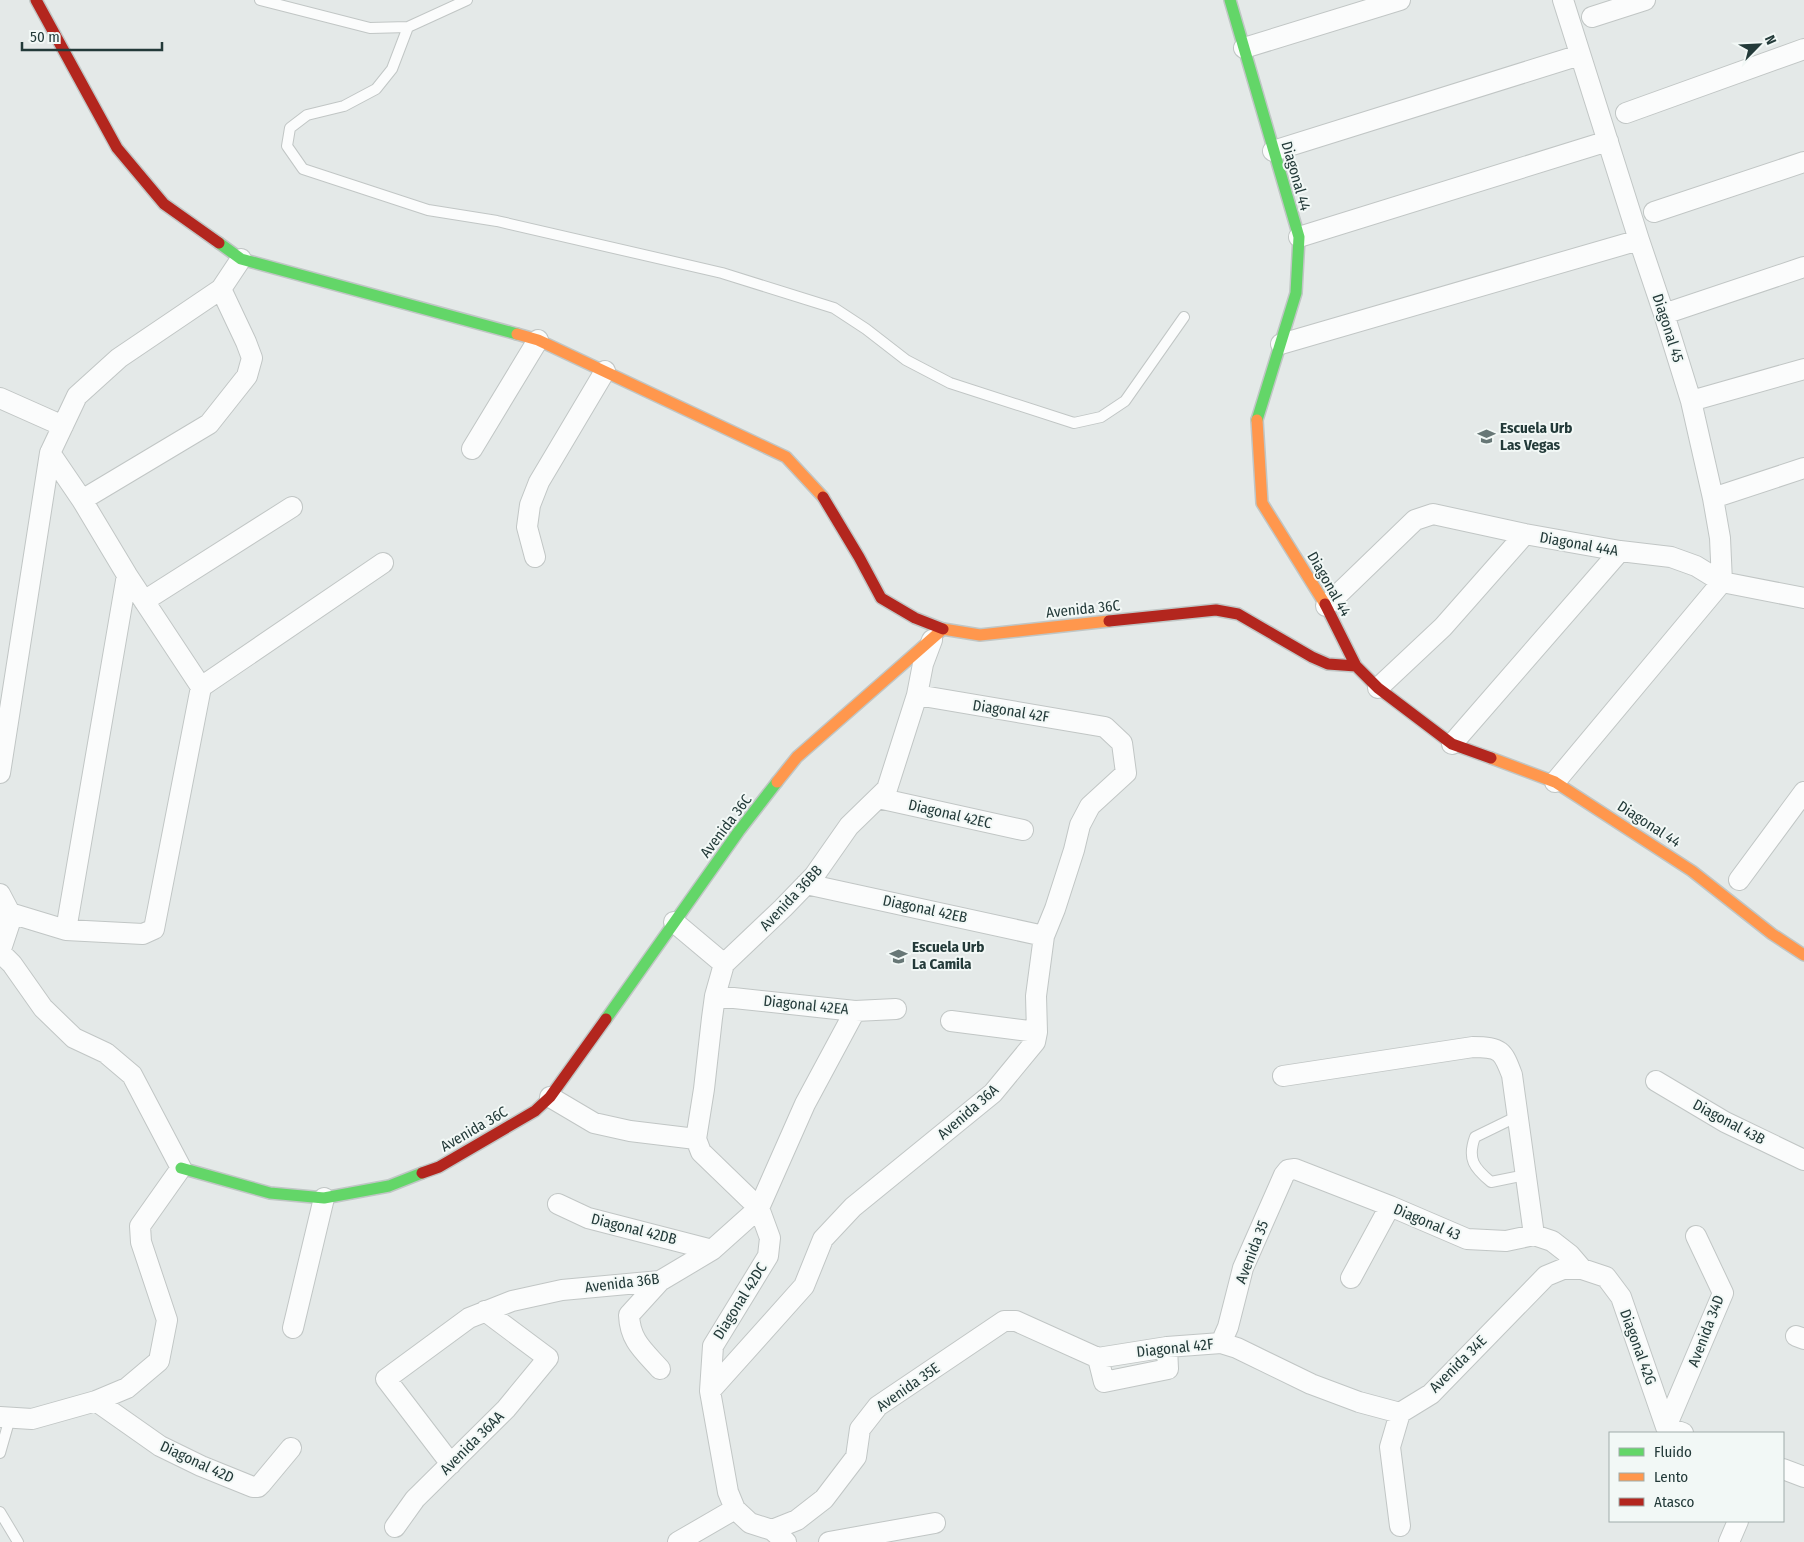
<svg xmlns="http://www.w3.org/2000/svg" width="1804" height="1542" viewBox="0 0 1804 1542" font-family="'Fira Sans Condensed',sans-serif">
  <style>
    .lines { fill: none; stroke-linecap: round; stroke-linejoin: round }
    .lane-casing { stroke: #c1c6c5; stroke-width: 12 }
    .street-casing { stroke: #c1c6c5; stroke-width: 22 }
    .fast-casing { stroke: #c0c6c5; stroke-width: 14 }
    .slow-casing { stroke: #c0c6c5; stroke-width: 14 }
    .jam-casing { stroke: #c0c6c5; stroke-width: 14 }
    .lane { stroke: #fbfcfc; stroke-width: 10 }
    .street { stroke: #fbfcfc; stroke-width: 20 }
    .fast { stroke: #63d668; stroke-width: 11 }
    .slow { stroke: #ff974d; stroke-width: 11 }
    .jam { stroke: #b3261e; stroke-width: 11 }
    .labels { text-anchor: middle; stroke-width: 4; stroke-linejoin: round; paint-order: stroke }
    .street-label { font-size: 15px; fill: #233a39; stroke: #f2f8f6 }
    .poi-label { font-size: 15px; font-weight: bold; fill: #233a39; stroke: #f2f8f6; text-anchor: start }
  </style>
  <rect width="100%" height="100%" fill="#e4e9e8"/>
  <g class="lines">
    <defs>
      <path id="lane" d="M260 0 370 28 408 27 467 0
        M408 27 392 69 376 89 344 106 307 115 290 128 287 146 303 169 428 210 497 221 722 273 834 308 866 329 906 360 950 383 1074 423 1101 417 1125 401 1184 317
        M1518 1116 1475 1137C1467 1159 1474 1168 1491 1182L1526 1175
        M0 1453 10 1418
        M0 1512 18 1542"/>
      <path id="street" d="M1563 0 1639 240 1664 314 1691 401 1713 498 1720 538 1722 582 1804 598
        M1592 17 1645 0
        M1244 48 1400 0
        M1626 113 1804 49
        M1273 151 1580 55
        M1654 212 1804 162
        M1299 237 1608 141
        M1664 314 1804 267
        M1281 344 1639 240
        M0 398 63 426
        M1691 401 1804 369
        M472 449 538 340
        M1713 498 1804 468
        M82 500 209 424 247 376 252 358 246 342 221 289
        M535 557 527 527 530 505 539 482 605 371
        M144 601 292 507
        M1326 606 1415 520 1433 514 1525 534 1620 551 1671 557 1696 566 1722 582 1555 782
        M201 687 383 563
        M1378 688 1443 627 1525 534
        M1452 744 1620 551
        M0 773 50 453 77 396 119 358 221 289 241 259
        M878 798 1023 830
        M1739 880 1804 792
        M806 884 1044 936
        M0 894 10 913 66 930 143 934 154 929 201 687 127 575 82 500 50 453
        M674 922 724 964
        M66 930 127 575
        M715 996 855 1011 896 1009
        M951 1021 1037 1032
        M1283 1076 1473 1047C1501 1047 1503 1051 1512 1075L1534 1235
        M1656 1081 1725 1122 1804 1160
        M550 1097 594 1123 630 1131 696 1139 701 1152 759 1208 770 1238 768 1256 713 1346 710 1391 728 1492 735 1509 750 1523 772 1530 786 1542
        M696 1139 704 1089 712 1018 715 996 724 964 783 908 814 876 849 826 887 789 917 695 923 664 932 640
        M558 1204 588 1218 712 1250
        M1351 1278 1390 1206
        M660 1281 629 1315C630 1341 644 1351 660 1369
        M293 1328 324 1198
        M1796 1336 1804 1339
        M1221 1343 1228 1327 1243 1268 1284 1175 1288 1170 1295 1169 1390 1206 1467 1239 1506 1241 1534 1235 1552 1241 1570 1255 1582 1269
        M1098 1358 1104 1382 1168 1369 1167 1347
        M710 1391 804 1286 823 1239 853 1207 993 1093 1035 1042 1037 1032 1036 996 1044 936 1055 909 1074 850 1080 825 1090 806 1126 773 1122 743 1105 727 917 695
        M96 1401 160 1446 201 1466 253 1487H258L261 1484 291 1448
        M0 1417 32 1419 96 1401 127 1388 159 1361 167 1320 141 1242 140 1226 181 1168 132 1075 106 1053 74 1038 43 1008 12 964 0 952 10 922V913
        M1666 1427 1723 1293 1696 1236
        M451 1464 386 1379 469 1318 512 1301 562 1290 660 1281 712 1250 759 1208 805 1104 855 1011
        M1783 1469 1804 1477
        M1400 1526 1390 1447 1400 1413 1431 1394 1546 1276 1563 1269H1582L1606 1277 1621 1297 1666 1427 1683 1433
        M395 1527 415 1499 506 1409 548 1358 485 1311
        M772 1530 797 1520 824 1499 856 1457 860 1429 878 1406 1004 1321H1016L1098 1358 1167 1347 1221 1343 1237 1348 1311 1384 1359 1402 1400 1413
        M678 1542 735 1509
        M829 1542 935 1523
        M1729 1542 1738 1521"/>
      <path id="fast" d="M1230 0 1299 237 1296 293 1257 420
        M219 243 241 259 517 334
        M606 1019 739 831 777 782
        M181 1168 270 1193 324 1198 389 1186 422 1173"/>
      <path id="slow" d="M517 334 538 340 786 457 823 497
        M1257 420 1262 503 1325 604
        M1491 758 1555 782 1692 871 1772 934 1804 955
        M777 782 797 757 943 629 980 635 1109 621"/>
      <path id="jam" d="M36 0 117 148 164 204 219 243
        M823 497 859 557 881 598 915 618 943 629
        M1325 604 1356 666 1378 688 1452 744 1491 758
        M1109 621 1216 610 1238 614 1312 657 1328 664 1356 666
        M422 1173 439 1167 535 1111 550 1097 606 1019"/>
    </defs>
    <use href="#lane" class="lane-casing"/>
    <use href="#street" class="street-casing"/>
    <use href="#fast" class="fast-casing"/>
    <use href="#slow" class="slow-casing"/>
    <use href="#jam" class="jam-casing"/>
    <use href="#lane" class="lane"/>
    <use href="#street" class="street"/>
    <use href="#fast" class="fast"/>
    <use href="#slow" class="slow"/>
    <use href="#jam" class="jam"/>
  </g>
  <defs>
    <symbol id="school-bare" viewBox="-9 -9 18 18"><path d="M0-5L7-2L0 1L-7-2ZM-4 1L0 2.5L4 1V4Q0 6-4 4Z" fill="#677776" stroke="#f2f8f6" stroke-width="2.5" paint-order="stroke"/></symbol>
  </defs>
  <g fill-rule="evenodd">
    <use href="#school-bare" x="1474" y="424" width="25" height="25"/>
    <use href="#school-bare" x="886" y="944" width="25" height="25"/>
  </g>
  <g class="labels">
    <g class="street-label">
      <text transform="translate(1296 176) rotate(74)" y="5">Diagonal 44</text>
      <text transform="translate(1668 328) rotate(72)" y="5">Diagonal 45</text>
      <text transform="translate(1579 544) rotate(10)" y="5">Diagonal 44A</text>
      <text transform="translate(1329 584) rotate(60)" y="5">Diagonal 44</text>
      <text transform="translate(1083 609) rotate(-6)" y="5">Avenida 36C</text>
      <text transform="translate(1011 711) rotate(9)" y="5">Diagonal 42F</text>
      <text transform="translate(950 814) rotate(13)" y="5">Diagonal 42EC</text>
      <text transform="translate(1649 824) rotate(33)" y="5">Diagonal 44</text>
      <text transform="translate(726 826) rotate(-53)" y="5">Avenida 36C</text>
      <text transform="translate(791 898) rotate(-47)" y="5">Avenida 36BB</text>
      <text transform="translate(925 909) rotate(12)" y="5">Diagonal 42EB</text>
      <text transform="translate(806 1005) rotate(6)" y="5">Diagonal 42EA</text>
      <text transform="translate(968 1112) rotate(-41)" y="5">Avenida 36A</text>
      <text transform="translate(1729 1122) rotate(28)" y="5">Diagonal 43B</text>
      <text transform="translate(474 1129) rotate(-30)" y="5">Avenida 36C</text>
      <text transform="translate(1427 1222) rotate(23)" y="5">Diagonal 43</text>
      <text transform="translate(634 1229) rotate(14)" y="5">Diagonal 42DB</text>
      <text transform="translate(1252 1252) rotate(-69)" y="5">Avenida 35</text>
      <text transform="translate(622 1283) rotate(-7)" y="5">Avenida 36B</text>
      <text transform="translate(740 1301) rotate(-58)" y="5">Diagonal 42DC</text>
      <text transform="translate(1706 1331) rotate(-69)" y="5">Avenida 34D</text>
      <text transform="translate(1638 1347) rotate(70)" y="5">Diagonal 42G</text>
      <text transform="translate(1175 1348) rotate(-6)" y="5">Diagonal 42F</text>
      <text transform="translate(1458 1364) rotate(-45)" y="5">Avenida 34E</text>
      <text transform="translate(908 1387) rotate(-35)" y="5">Avenida 35E</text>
      <text transform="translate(472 1443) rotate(-45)" y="5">Avenida 36AA</text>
      <text transform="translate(197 1462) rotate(25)" y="5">Diagonal 42D</text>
    </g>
    <g class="poi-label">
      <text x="1500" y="433">Escuela Urb<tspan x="1500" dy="17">Las Vegas</tspan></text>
      <text x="912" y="952">Escuela Urb<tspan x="912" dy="17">La Camila</tspan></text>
    </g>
  </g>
  <rect x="1609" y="1432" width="175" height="90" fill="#f2f8f6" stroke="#9facaa"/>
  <rect x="1619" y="1448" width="25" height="8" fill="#63d668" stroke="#9facaa"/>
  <text x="1654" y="1457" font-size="15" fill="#233a39">Fluido</text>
  <rect x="1619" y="1473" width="25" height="8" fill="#ff974d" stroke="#9facaa"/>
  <text x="1654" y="1482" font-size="15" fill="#233a39">Lento</text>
  <rect x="1619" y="1498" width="25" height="8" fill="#b3261e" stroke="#9facaa"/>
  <text x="1654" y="1507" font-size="15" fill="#233a39">Atasco</text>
  <g transform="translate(1759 45) rotate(66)" stroke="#f2f8f6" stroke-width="4" paint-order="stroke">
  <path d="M0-4L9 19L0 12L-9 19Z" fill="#233a39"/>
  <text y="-8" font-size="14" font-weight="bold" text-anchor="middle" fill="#233a39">N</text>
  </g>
  <path d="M22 42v8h140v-8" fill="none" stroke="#233a39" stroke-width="2.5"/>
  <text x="30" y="42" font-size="15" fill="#233a39" stroke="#f2f8f6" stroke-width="4" paint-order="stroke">50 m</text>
</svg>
